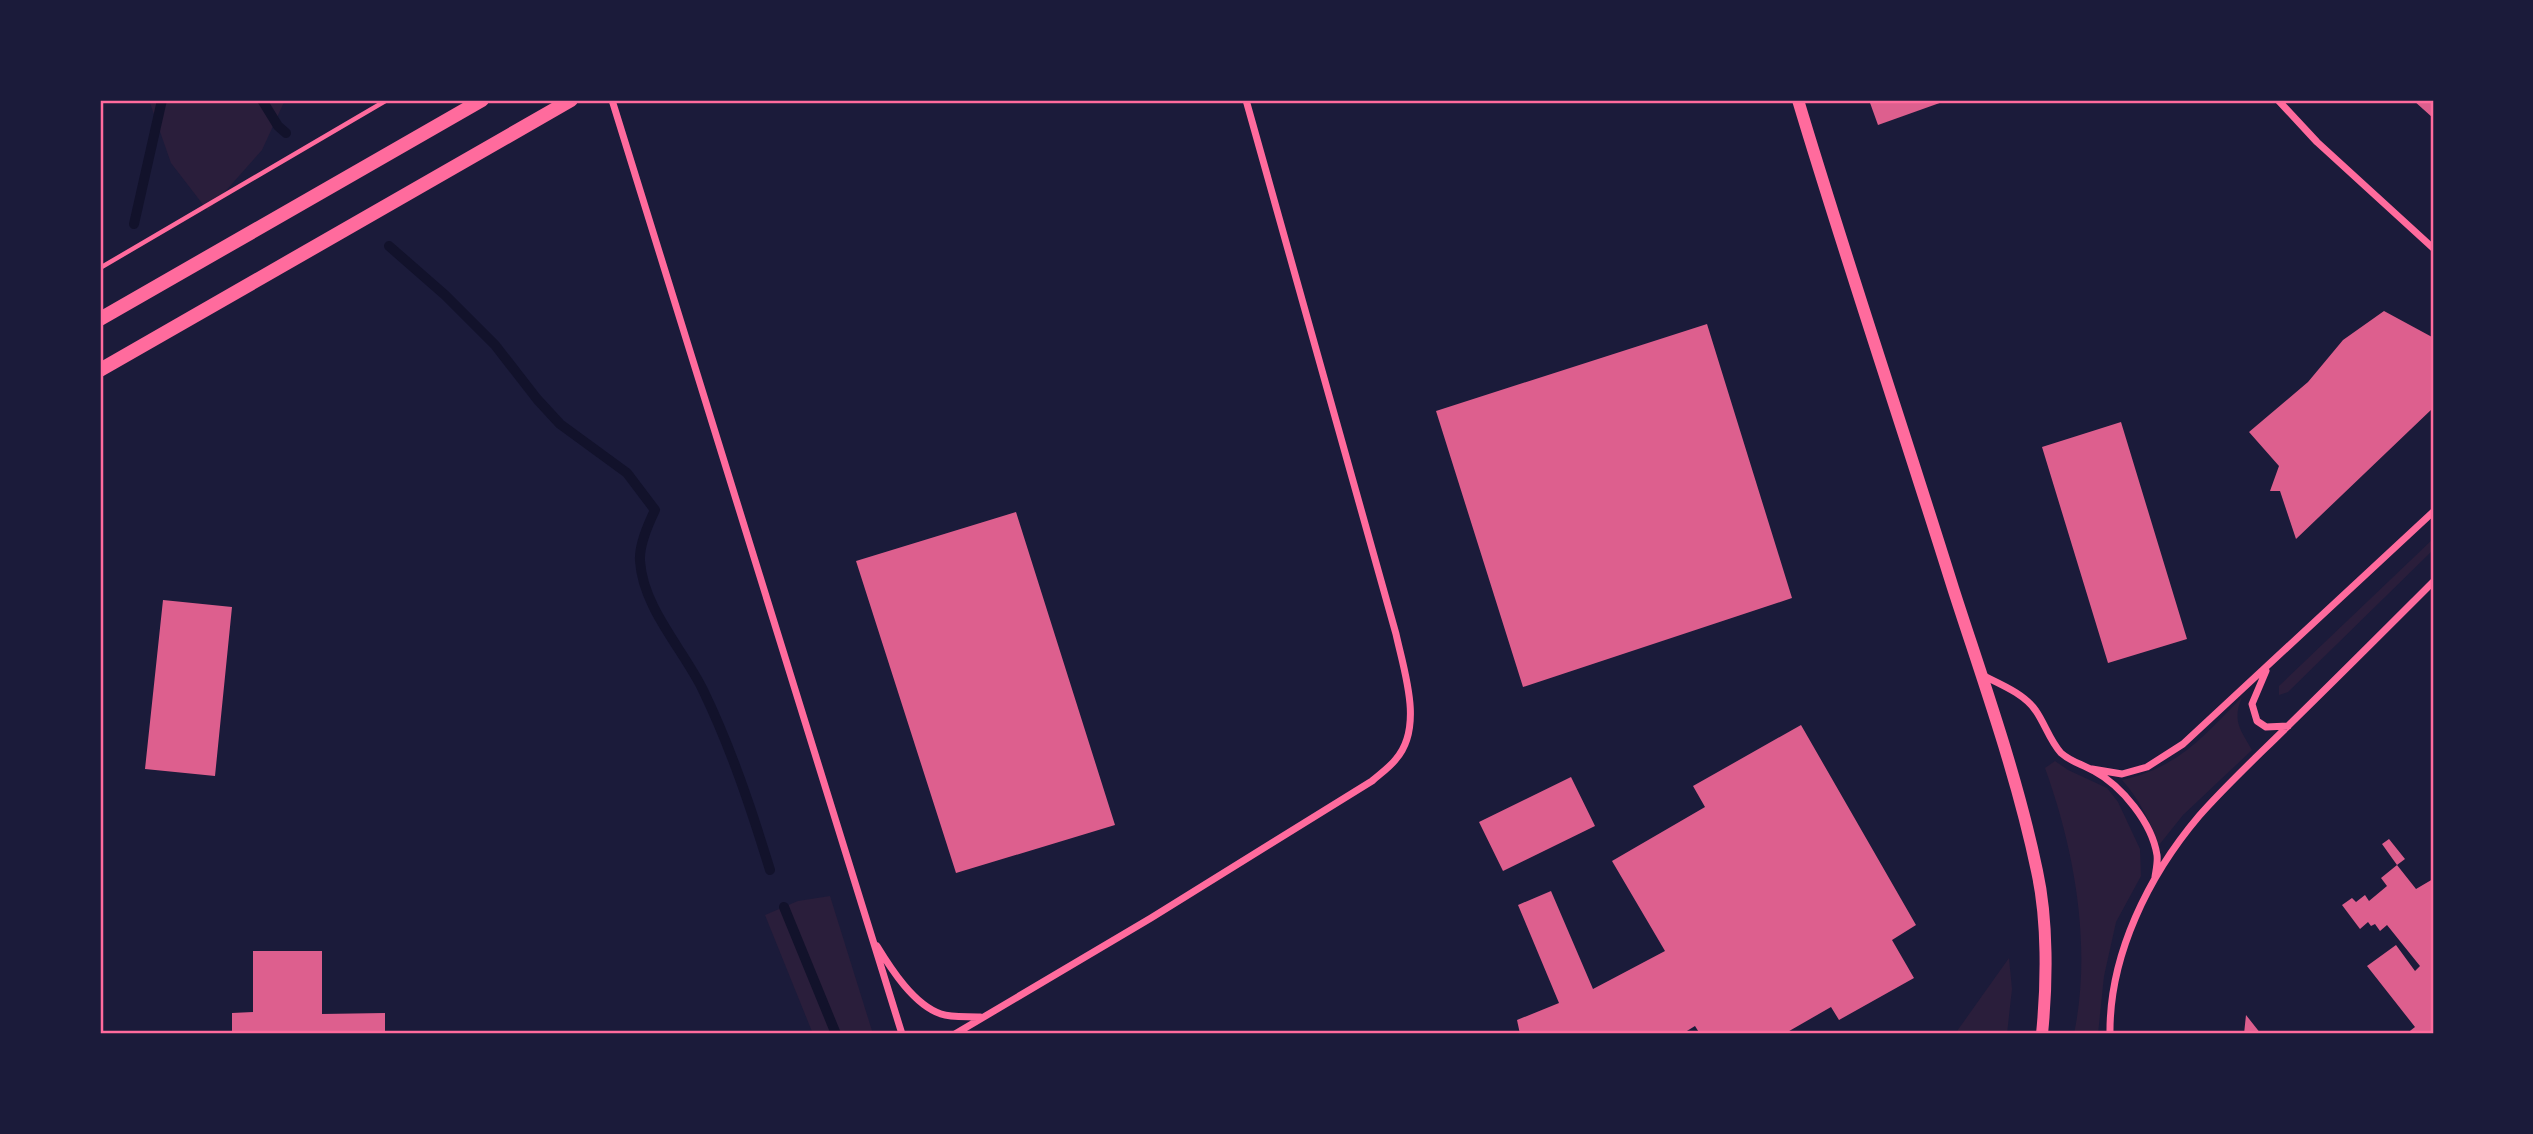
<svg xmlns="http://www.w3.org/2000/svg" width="2533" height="1134" viewBox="0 0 2533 1134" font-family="'Titillium Web',sans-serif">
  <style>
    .green { fill: #2a1e3b }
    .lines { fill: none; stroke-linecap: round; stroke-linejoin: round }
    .stream { stroke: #12122b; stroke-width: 10 }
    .building { fill: #dd5f8e }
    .path { stroke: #ff6b9d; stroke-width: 4.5 }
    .minor { stroke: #ff6b9d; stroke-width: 7 }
    .tertiary { stroke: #ff6b9d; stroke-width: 12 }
    .secondary { stroke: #ff6b9d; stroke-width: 14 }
    .neatline { fill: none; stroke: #ff6b9d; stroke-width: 2.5 }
  </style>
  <rect width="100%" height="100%" fill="#1b1b3a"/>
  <path class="green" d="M149 100H285L262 150 208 211 171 163Z
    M2433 539V550L2288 692 2279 695V686Z
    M2242 697C2232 721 2240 729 2252 750L2183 815 2159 845C2150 821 2139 799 2122 780 2179 767 2203 737 2242 697Z
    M2055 761 2068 770 2107 788 2118 802 2140 849 2141 876 2116 922 2104 976 2098 1034H2074C2092 947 2075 851 2045 768Z
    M830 896 873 1034H813L765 915 798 901Z
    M2009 958 2012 989 2007 1034H1955Z"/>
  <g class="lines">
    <path class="stream" d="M262 100 278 126 286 133
      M134 224 162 100
      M389 246 445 295 495 345 537 399 560 424 627 473 655 510C648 525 639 545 640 561 643 608 683 649 703 690 731 748 751 808 770 870
      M784 907 836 1034"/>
  </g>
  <path class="building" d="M1869 100H1948L1878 125Z
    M2413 100H2433V118Z
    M2384 311 2432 337 2433 408 2296 539 2280 491H2270L2279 466 2249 432 2308 382 2343 340Z
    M1707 324 1792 598 1523 687 1436 411Z
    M2121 422 2187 639 2108 663 2042 447Z
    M1016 512 1115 825 956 873 856 561Z
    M163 600 232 607 215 776 145 769Z
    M1801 725 1916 925 1892 940 1914 978 1839 1020 1831 1007 1784 1034H1700L1695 1026 1682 1034H1520L1517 1020 1559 1003 1518 905 1551 891 1593 989 1665 951 1612 861 1705 807 1693 786Z
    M1571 777 1595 826 1503 871 1479 822Z
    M2389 839 2405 859 2397 865 2382 844Z
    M2397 865 2416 889 2433 879V1034H2406L2415 1027 2367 966 2396 945 2415 971 2420 966 2387 925 2380 931 2375 924 2371 926 2368 922 2360 929 2342 905 2352 898 2356 902 2365 895 2369 901 2387 886 2381 878Z
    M253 951H322V1014L385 1013V1034H232V1013L253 1012Z
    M2246 1015 2261 1034H2244Z"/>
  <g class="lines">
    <path class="path" d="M100 268 387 100"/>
    <path class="minor" d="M612 100 902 1034
      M2278 100 2317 142 2433 248
      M2266 671 2252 704 2257 721 2266 727 2288 726
      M1982 675C2000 684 2025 694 2036 711 2045 724 2050 741 2061 753 2071 762 2082 764 2094 771 2122 786 2152 823 2157 855 2158 862 2156 870 2155 877
      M2092 769 2122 774 2147 767 2183 744 2433 512
      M877 946C891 969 914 1005 941 1014 952 1018 969 1016 980 1017
      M955 1034 1151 918 1372 781C1380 774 1390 767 1396 759 1424 727 1404 671 1396 634L1246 100
      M2110 1034C2109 955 2149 875 2199 816 2228 783 2262 752 2293 721 2340 675 2387 628 2433 582"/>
    <path class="tertiary" d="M1798 100C1847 263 1902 425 1953 588 1983 681 2017 775 2037 871 2048 921 2047 984 2042 1034"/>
    <path class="secondary" d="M100 319 482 100
      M100 370 571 100"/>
  </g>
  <rect width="2533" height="1134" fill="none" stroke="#1b1b3a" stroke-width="203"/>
  <rect x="102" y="102" width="2330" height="930" class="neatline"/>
</svg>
